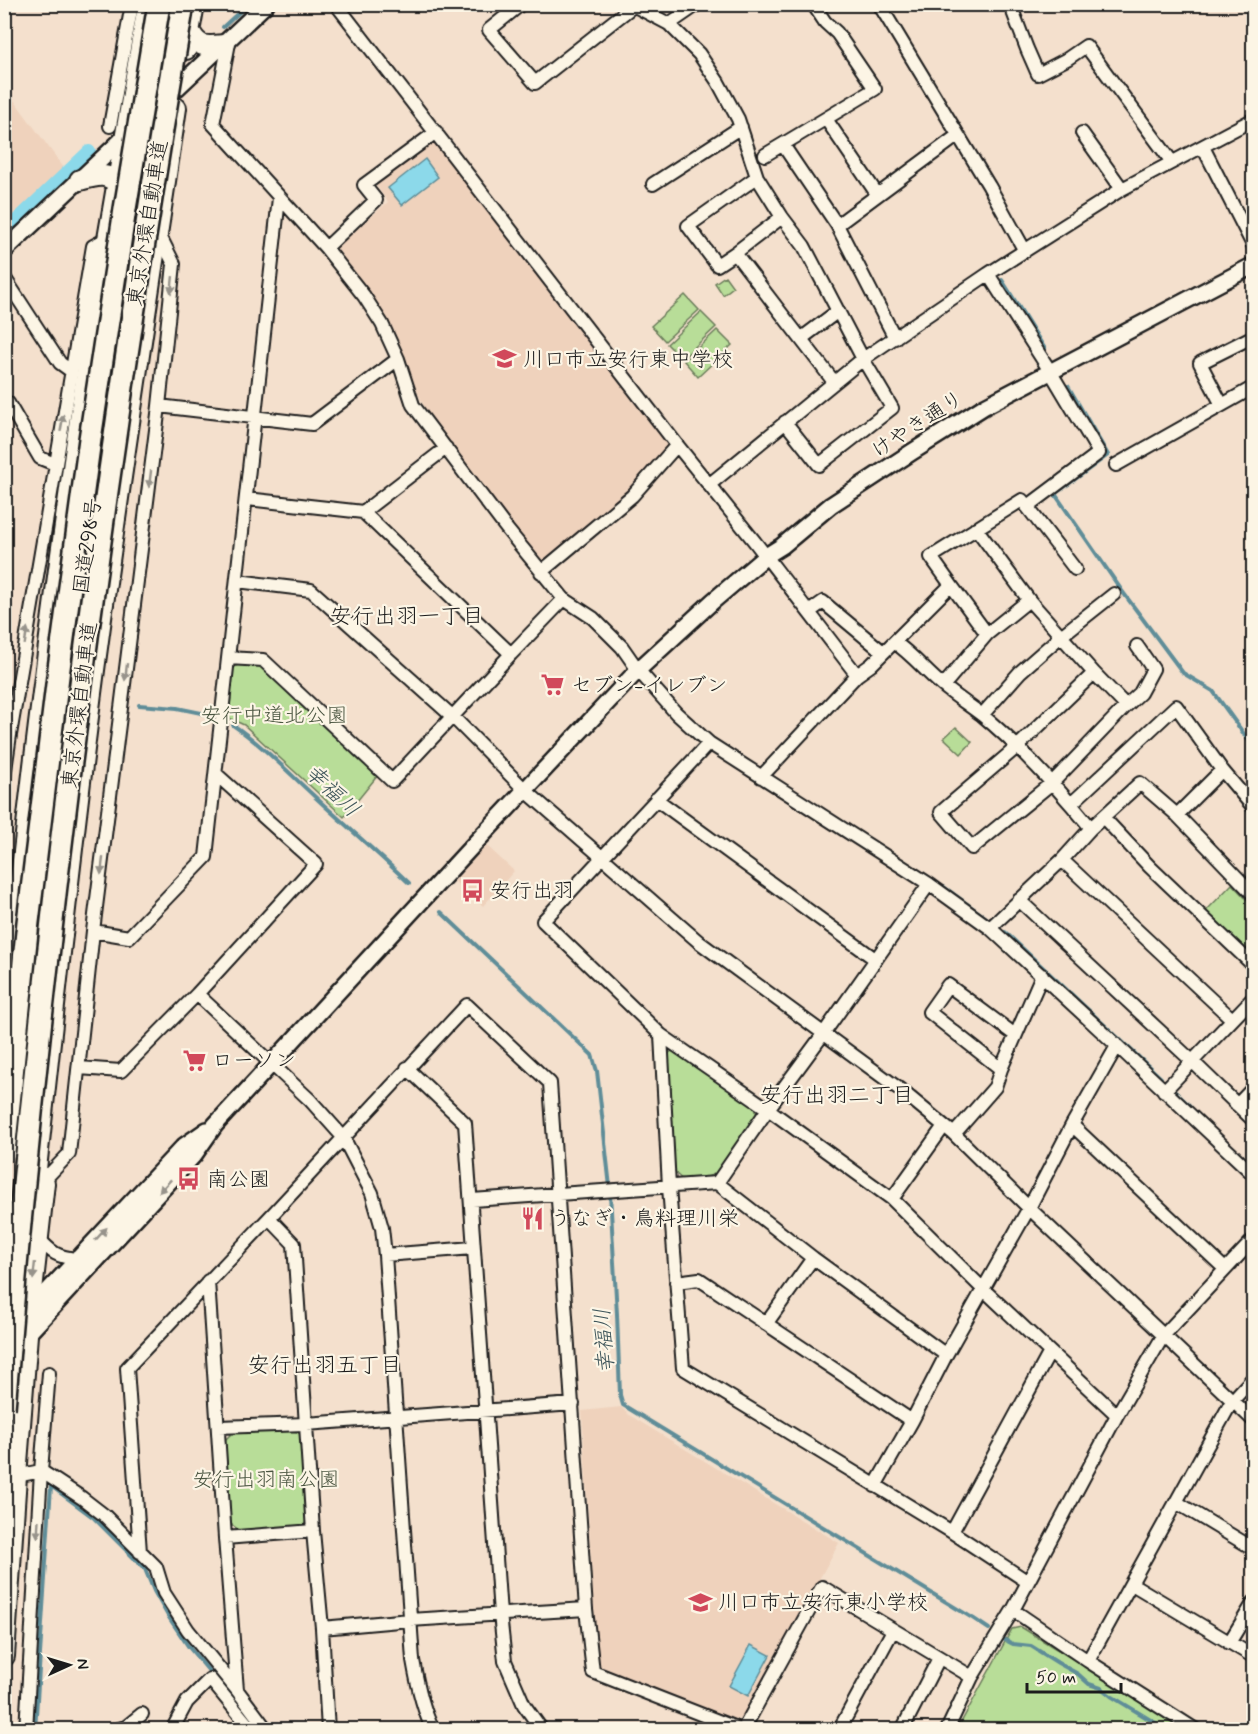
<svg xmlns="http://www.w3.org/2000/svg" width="1258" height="1734" viewBox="0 0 1258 1734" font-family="Mynerve,'Klee One',sans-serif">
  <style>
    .built { fill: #efd2bc }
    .green { fill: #b8dd98; stroke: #6a7c5a; stroke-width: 1.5 }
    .water { fill: #8cd9ea; stroke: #5f8d98; stroke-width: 1.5 }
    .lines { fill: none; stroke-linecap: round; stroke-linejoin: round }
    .stream { stroke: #5f8d98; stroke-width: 4 }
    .canal { stroke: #8cd9ea; stroke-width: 14 }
    .minor-casing { stroke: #1c1c1c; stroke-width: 16 }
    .tertiary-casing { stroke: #1c1c1c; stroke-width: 20 }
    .trunk-casing { stroke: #1c1c1c; stroke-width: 24 }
    .minor { stroke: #fcf5e5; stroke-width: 12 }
    .tertiary { stroke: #fcf5e5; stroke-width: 15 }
    .trunk { stroke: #fcf5e5; stroke-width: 20 }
    .motorway-bridge-casing { stroke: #1c1c1c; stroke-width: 26; stroke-linecap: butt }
    .motorway-bridge { stroke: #fcf5e5; stroke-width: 21 }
    .oneway { fill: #97938b }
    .labels { text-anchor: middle; stroke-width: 4.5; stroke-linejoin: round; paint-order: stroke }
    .street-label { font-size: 21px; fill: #1c1c1c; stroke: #fcf5e5 }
    .poi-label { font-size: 21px; fill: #1c1c1c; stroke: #fcf5e5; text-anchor: start }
    .park-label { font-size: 21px; fill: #4b5641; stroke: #fcf5e5 }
    .neighbourhood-label { font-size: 22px; fill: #1c1c1c; stroke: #fcf5e5 }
    .water-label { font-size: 22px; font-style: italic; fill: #3e555a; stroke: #fcf5e5 }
  </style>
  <rect width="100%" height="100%" fill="#f4e0cd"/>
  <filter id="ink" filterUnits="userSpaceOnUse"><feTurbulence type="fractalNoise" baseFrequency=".0167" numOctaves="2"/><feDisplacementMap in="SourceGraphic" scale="12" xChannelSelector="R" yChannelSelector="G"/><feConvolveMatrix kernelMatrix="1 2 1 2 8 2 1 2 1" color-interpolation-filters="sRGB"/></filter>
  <g filter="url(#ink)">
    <path class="built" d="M5 88 64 168 5 229 4 88Z
      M437 139 670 439 669 446 630 490 545 562 529 546 426 410 412 381 395 336 373 299 336 247 388 202 376 185Z
      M486 845 514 871 483 906 454 881Z
      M621 1407 629 1415 839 1543 744 1717 736 1720 604 1671 597 1661 582 1411Z"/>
    <path class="green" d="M725 276 733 287 723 295 715 283Z
      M685 295 699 310 665 341 651 326Z
      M701 312 716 327 682 359 667 344Z
      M717 330 732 345 698 377 684 361Z
      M240 663 255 664 262 666 378 775 344 817 244 725 229 718 233 669Z
      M956 727 972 742 961 754 944 738Z
      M1232 884 1253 906V958L1206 911Z
      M675 1049 755 1107 757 1116 717 1173 705 1178 683 1180 675 1173 668 1054Z
      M293 1429 301 1435 308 1519 303 1526 239 1530 231 1524 225 1440 232 1433Z
      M1021 1627 1185 1729 957 1730 1012 1629Z"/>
    <path class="water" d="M425 159 438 177 402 205 388 188Z
      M751 1645 770 1655 748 1696 729 1686Z"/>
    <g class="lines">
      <path class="stream" d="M223 27 248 4
        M1002 280 1045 349
        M1068 386 1108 455 1055 494 1122 591 1183 673 1213 691 1254 748
        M139 705 177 708 211 715
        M233 725C262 745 287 771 313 795 345 825 378 853 409 883
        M944 887 988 919
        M441 912 592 1055 597 1071 610 1187
        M1005 932 1161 1078
        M1173 1090 1190 1106
        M610 1194 617 1314 620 1395 623 1405 974 1619 989 1629
        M1001 1638 1013 1644 1031 1646 1058 1663 1078 1674 1089 1684 1101 1688 1111 1696 1167 1730
        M35 1730 51 1486 94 1518 145 1569 154 1591 168 1616 188 1646 213 1676"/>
      <path class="canal" d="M4 233 89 152"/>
      <defs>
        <path id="minor" d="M336 4 677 445 755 542 857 675
          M521 4 489 30 535 83 633 6
          M631 4 669 24 699 54 718 82 738 119 757 177 782 217 804 246 863 359 892 408 819 465 785 422
          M879 4 989 186 1025 251
          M1010 4 1027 49 1038 74 1067 59 1086 46 1172 162
          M669 24 698 4
          M230 38 213 124 326 248 364 296 382 324 398 359
          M826 119 877 194
          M110 126 132 4
          M1082 133 1122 189
          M783 145 837 225 895 338
          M1203 147 1254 247
          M765 155 875 89 837 33 825 22 813 4
          M757 177 688 226 717 265 735 253 782 217
          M653 184 741 127
          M837 225 957 136
          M326 248 376 200 364 185 436 132
          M735 253 834 382
          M988 274 1050 371 1099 453 1027 507
          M4 277 60 363 71 371
          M802 338 838 311
          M4 405 8 403 40 458 55 464
          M1222 405 1200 363 1254 336
          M159 406 312 424 398 359 413 405 506 528 564 599 593 618 622 647 638 670 676 713 709 743 929 884 990 928 1110 1039 1254 1175
          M1116 465 1254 387
          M710 484 863 359 988 274 1122 189 1254 119
          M247 499 363 512 446 448
          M976 528 1029 600 1094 673 1126 706
          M541 572 632 496 677 445
          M237 581 311 590 452 716 525 790 699 942 902 1091 954 1134 1029 1208 1254 1421
          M809 612 823 602 883 652
          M987 634 1029 600
          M894 642C912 654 925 671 942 685 955 696 969 705 982 715 1023 749 1058 788 1091 828L1140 783 1177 815 1254 895
          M511 654 564 599
          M228 658 263 660 392 781 511 654 363 512
          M1094 673 1017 747 941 812 972 848 1053 782 1126 706 1140 693 1153 669 1137 646
          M943 686 987 634 951 585
          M982 715 1020 672 1061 636 1114 594
          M709 743 543 921 661 1035 768 1109 892 1199 983 1289 1117 1415
          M4 777 10 735 93 246 108 238
          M761 777 857 675 871 665 951 585 931 557 1022 500 1075 569
          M656 799 875 959
          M1071 804 1176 706 1222 770
          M1177 815 1222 770 1254 808
          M1103 817 1150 867 1254 966
          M1062 860 1232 1019
          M1019 900 1192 1061 1254 1121
          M990 928 1062 860 1091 828
          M93 931 129 937 206 857 279 198
          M197 994 310 1100 343 1137 372 1193 382 1228 385 1255 413 1660C417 1683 422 1708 433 1730
          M661 1035 669 1187 683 1368 952 1532 1028 1582
          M79 1068 121 1071 197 994 316 864 216 774
          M407 1068 465 1123 500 1614 505 1661 524 1705 542 1730
          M1001 1069 929 1012 948 985 1015 1035
          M1164 1091 1254 997
          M1237 1105 1254 1087
          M1072 1125 1225 1269
          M954 1134 995 1087 1001 1069 1042 975
          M44 1180 69 1154 93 931 159 406 174 264 158 232
          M717 1183 813 1258 946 1355
          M892 1199 944 1126
          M472 1200 717 1183 768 1109 824 1033 929 884
          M269 1218 294 1244 313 1531 322 1628 328 1730
          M38 1238C52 1253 57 1257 77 1259
          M385 1255 473 1248
          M208 1281 225 1538 237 1690
          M676 1282 699 1279 912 1421
          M766 1324 813 1258
          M218 1427 306 1424 573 1404
          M16 1476 41 1471 82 1498 104 1515 156 1567 164 1593 188 1630 237 1690 267 1730
          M875 1486 912 1421 946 1355 1029 1208 1072 1125 1117 1046
          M1176 1502 1254 1549
          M952 1532 1050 1352
          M225 1538 313 1531
          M140 1552 127 1368 269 1218 467 1005 550 1083 586 1609 593 1672 741 1730
          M1132 1584 1254 1657
          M1013 1610 1088 1661 1196 1730
          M322 1628 410 1620 586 1609
          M1229 1643 1254 1602
          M1088 1661 1232 1401 1254 1377
          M26 1730 41 1471 49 1373
          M116 1730 126 1727 142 1714
          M172 1730 187 1702 210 1679 252 1730
          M743 1730 822 1587 972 1677
          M839 1730 893 1630
          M902 1730 939 1658
          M947 1730 972 1677 1013 1610 1117 1415 1163 1336 1254 1239
          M1253 1730 1254 1728"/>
        <path id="tertiary" d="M4 251 266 4
          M29 1311 184 1146 207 1130
          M26 1336 194 1155 215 1125 477 841 638 670 713 601 766 556 782 546 831 505 912 452 985 406 1254 265"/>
        <path id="trunk" d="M189 30C198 48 205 47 223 45
          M186 49 194 4
          M80 180C95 176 106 171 118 184
          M4 1038C31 770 65 503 108 239 121 161 135 84 148 6
          M33 1197C52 1021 71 846 94 670 119 482 148 295 176 108
          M4 1656 16 1476 27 1335 44 1183"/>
      </defs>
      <use href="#minor" class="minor-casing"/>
      <use href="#tertiary" class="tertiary-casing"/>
      <use href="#trunk" class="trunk-casing"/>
      <use href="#minor" class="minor"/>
      <use href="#tertiary" class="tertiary"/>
      <use href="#trunk" class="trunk"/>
      <defs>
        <path id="motorway-bridge" d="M4 1152 28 922 59 668 90 439 125 209 159 4
          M4 1408C10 1340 15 1271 22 1203 61 802 115 402 183 4"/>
      </defs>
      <use href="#motorway-bridge" class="motorway-bridge-casing"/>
      <use href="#motorway-bridge" class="motorway-bridge"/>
    </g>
    <defs><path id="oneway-solid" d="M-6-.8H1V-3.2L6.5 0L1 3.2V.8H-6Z" transform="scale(1.5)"/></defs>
    <g class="oneway">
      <use href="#oneway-solid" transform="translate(172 285) rotate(96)"/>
      <use href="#oneway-solid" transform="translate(62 423) rotate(-80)"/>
      <use href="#oneway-solid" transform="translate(150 479) rotate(97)"/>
      <use href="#oneway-solid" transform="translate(26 636) rotate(-81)"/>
      <use href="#oneway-solid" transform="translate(126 672) rotate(97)"/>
      <use href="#oneway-solid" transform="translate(102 866) rotate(97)"/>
      <use href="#oneway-solid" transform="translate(165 1186) rotate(133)"/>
      <use href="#oneway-solid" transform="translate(101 1234) rotate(-47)"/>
      <use href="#oneway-solid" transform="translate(34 1271) rotate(96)"/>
      <use href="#oneway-solid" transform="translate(38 1529) rotate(93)"/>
    </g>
  </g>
  <defs>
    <symbol id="school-bare" viewBox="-9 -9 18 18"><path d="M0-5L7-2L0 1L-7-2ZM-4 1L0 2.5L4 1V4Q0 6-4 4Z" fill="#d1495b" stroke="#fcf5e5" stroke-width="2.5" paint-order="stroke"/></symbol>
    <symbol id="supermarket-bare" viewBox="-9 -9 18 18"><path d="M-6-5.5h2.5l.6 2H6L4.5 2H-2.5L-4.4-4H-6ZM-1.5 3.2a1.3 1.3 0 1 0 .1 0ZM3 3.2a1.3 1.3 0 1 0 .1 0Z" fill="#d1495b" stroke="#fcf5e5" stroke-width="2.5" paint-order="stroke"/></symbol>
    <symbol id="bus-bare" viewBox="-9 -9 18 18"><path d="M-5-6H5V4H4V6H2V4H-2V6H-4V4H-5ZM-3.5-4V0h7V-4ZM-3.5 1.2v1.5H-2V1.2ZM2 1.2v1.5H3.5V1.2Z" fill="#d1495b" stroke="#fcf5e5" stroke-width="2.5" paint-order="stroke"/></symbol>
    <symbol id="restaurant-bare" viewBox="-9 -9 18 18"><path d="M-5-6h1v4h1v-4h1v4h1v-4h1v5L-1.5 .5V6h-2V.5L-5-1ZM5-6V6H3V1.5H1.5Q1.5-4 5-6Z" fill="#d1495b" stroke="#fcf5e5" stroke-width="2.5" paint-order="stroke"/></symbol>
  </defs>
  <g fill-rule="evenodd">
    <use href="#school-bare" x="488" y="342" width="33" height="33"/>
    <use href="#supermarket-bare" x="536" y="668" width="33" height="33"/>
    <use href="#bus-bare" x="456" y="874" width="33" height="33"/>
    <use href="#supermarket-bare" x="178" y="1044" width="33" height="33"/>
    <use href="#bus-bare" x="172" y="1162" width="33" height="33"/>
    <use href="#restaurant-bare" x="516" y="1202" width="33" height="33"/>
    <use href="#school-bare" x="684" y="1586" width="33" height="33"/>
  </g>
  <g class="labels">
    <g class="street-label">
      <text transform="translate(147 223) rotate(-81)" y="7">東京外環自動車道</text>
      <text transform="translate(917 424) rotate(-33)" y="7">けやき通り</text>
      <text transform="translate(87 546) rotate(-82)" y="7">国道298号</text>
      <text transform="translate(79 705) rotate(-83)" y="7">東京外環自動車道</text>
    </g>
    <g class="poi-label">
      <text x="523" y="366">川口市立安行東中学校</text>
      <text x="571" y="692">セブン-イレブン</text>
      <text x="490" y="897">安行出羽</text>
      <text x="212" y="1067">ローソン</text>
      <text x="207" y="1186">南公園</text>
      <text x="550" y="1225">うなぎ・鳥料理川栄</text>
      <text x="718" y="1609">川口市立安行東小学校</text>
    </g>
    <g class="park-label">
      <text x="274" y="722">安行中道北公園</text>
      <text x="266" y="1486">安行出羽南公園</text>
    </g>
    <g class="neighbourhood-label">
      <text x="407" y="623">安行出羽一丁目</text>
      <text x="837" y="1102">安行出羽二丁目</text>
      <text x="325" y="1372">安行出羽五丁目</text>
    </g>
    <g class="water-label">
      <text transform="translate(333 790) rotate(43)" y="8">幸福川</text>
      <text transform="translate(603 1341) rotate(-94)" y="8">幸福川</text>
    </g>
  </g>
  <rect width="1258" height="1734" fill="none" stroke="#fcf5e5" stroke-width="24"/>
  <rect x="12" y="12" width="1234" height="1710" fill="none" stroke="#1c1c1c" stroke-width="2" filter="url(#ink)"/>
  <g transform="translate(69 1665) rotate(86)" stroke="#fcf5e5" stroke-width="4.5" paint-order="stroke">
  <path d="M0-4.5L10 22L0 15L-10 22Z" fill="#1c1c1c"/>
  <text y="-9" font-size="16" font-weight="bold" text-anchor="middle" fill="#1c1c1c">N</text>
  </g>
  <path d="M1027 1683v9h94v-9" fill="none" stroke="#1c1c1c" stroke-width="3"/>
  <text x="1036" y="1683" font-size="18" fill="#1c1c1c" stroke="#fcf5e5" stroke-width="4.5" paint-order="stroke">50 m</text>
</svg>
